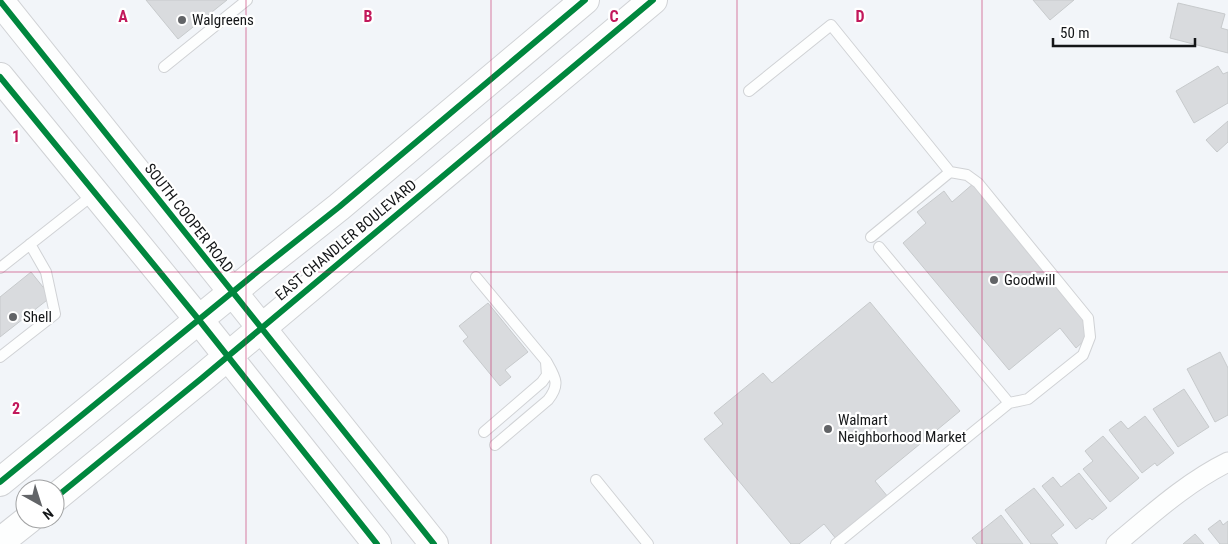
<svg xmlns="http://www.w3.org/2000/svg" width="1228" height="544" viewBox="0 0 1228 544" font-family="'Roboto Condensed',sans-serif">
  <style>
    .building { fill: #d9dbde; stroke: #c7cacc }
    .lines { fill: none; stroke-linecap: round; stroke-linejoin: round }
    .lane-casing { stroke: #d0d2d5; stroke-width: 12 }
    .street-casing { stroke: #d0d2d5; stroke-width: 21 }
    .secondary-casing { stroke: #d0d2d5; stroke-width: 30 }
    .lane { stroke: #fdfefe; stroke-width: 10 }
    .street { stroke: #fdfefe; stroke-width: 19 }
    .secondary { stroke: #fdfefe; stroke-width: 28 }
    .cycleway-casing { stroke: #fff; stroke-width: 9 }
    .cycleway { stroke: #00873e; stroke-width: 6 }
    .grid { fill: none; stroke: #c2185b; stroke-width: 1; stroke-opacity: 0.55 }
    .poi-dot { fill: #626467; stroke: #fff; stroke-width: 2 }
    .labels { text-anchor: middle; stroke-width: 4.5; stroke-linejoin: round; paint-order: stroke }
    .poi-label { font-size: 15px; fill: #141618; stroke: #fff; text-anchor: start }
    .street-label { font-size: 15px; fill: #141618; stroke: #fff }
    .grid-label { font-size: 16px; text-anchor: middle; font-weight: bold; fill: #c2185b; stroke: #fff; stroke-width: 4.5; stroke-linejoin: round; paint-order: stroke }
  </style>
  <rect width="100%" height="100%" fill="#f2f5f9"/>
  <path class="building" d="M146 0H227L178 39Z
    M1033 0H1074L1050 20Z
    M1178 3 1225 14 1221 28 1228 30V53L1170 38Z
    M1218 66 1223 74 1228 72V103L1194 123 1176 91Z
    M1228 121V142L1217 152 1206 140Z
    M974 183 1085 317V340L1076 348 1060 328 1009 370 903 243 926 223 917 212 944 191 952 202Z
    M31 272 51 297 0 337V297Z
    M870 302 960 411 875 481 888 497 837 540 824 524 799 544H791L704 439 723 424 714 413 763 373 772 383Z
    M488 303 528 352 505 370 511 377 500 386 463 341 468 337 459 326Z
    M1220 352 1228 368V415L1215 422 1187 369Z
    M1184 389 1209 427 1178 447 1153 409Z
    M1145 416 1174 453 1157 466 1155 463 1142 473 1109 430 1121 421 1128 429Z
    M1103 436 1139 478 1110 502 1083 469 1093 461 1085 451Z
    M1079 473 1107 508 1092 520 1090 518 1076 529 1042 486 1053 477 1061 487Z
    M1034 488 1064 525 1051 535 1058 544H1031L1005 510Z
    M1001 515 1023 544H977L972 538Z
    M1220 520 1223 525 1228 521V544H1220L1208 529Z
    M1195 534 1204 544H1183Z"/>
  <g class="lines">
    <defs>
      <path id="lane" d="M164 67 247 0
        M749 91 831 25 950 172
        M871 237 950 172 967 175 978 183 1088 318 1090 337 1083 355 1028 399 1009 403
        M0 268 94 194
        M476 277 546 361C555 377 561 384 548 400L495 445
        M0 357 55 314 46 272 30 244
        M484 432 542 382 547 375 546 362
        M596 480 648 544
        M836 544 1009 403 879 247"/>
      <path id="street" d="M1116 544C1151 515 1187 482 1228 462"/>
      <path id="secondary" d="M0 1 434 544
        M0 77 199 320 377 544
        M0 482 257 272 339 207 585 0
        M55 498 202 378 653 0
        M0 542 29 519"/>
    </defs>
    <use href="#lane" class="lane-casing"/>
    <use href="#street" class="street-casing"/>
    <use href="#secondary" class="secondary-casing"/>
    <use href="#lane" class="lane"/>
    <use href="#street" class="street"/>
    <use href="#secondary" class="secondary"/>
    <defs>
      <path id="cycleway" d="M0 1 434 544
        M0 77 199 320 377 544
        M0 482 257 272 339 207 585 0
        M55 498 202 378 653 0"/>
    </defs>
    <use href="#cycleway" class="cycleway-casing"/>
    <use href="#cycleway" class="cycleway"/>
  </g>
  <path class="grid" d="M246 0V544M491 0V544M737 0V544M982 0V544M0 272H1228"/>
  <g class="poi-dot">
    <circle cx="182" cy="20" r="5"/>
    <circle cx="994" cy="280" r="5"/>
    <circle cx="13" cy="317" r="5"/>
    <circle cx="828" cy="429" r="5"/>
  </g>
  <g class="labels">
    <g class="poi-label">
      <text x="192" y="25">Walgreens</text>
      <text x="1004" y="285">Goodwill</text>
      <text x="23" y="322">Shell</text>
      <text x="838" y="425">Walmart<tspan x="838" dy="17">Neighborhood Market</tspan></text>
    </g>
    <g class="street-label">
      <text transform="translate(189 218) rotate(52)" y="5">SOUTH COOPER ROAD</text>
      <text transform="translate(346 240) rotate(-40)" y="5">EAST CHANDLER BOULEVARD</text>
    </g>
  </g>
  <g class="grid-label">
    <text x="123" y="22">A</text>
    <text x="368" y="22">B</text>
    <text x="614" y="22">C</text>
    <text x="860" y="22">D</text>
    <text x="16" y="142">1</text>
    <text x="16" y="414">2</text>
  </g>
  <g transform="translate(40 504) rotate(141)"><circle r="24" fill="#ffffff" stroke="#a1a2a3"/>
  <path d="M0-4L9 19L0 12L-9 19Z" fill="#626467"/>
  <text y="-8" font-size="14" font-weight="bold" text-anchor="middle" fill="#141618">N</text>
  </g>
  <path d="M1053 38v8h142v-8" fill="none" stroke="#141618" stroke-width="2.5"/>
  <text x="1060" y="38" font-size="15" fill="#141618" stroke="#ffffff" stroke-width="4" paint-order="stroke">50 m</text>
</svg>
